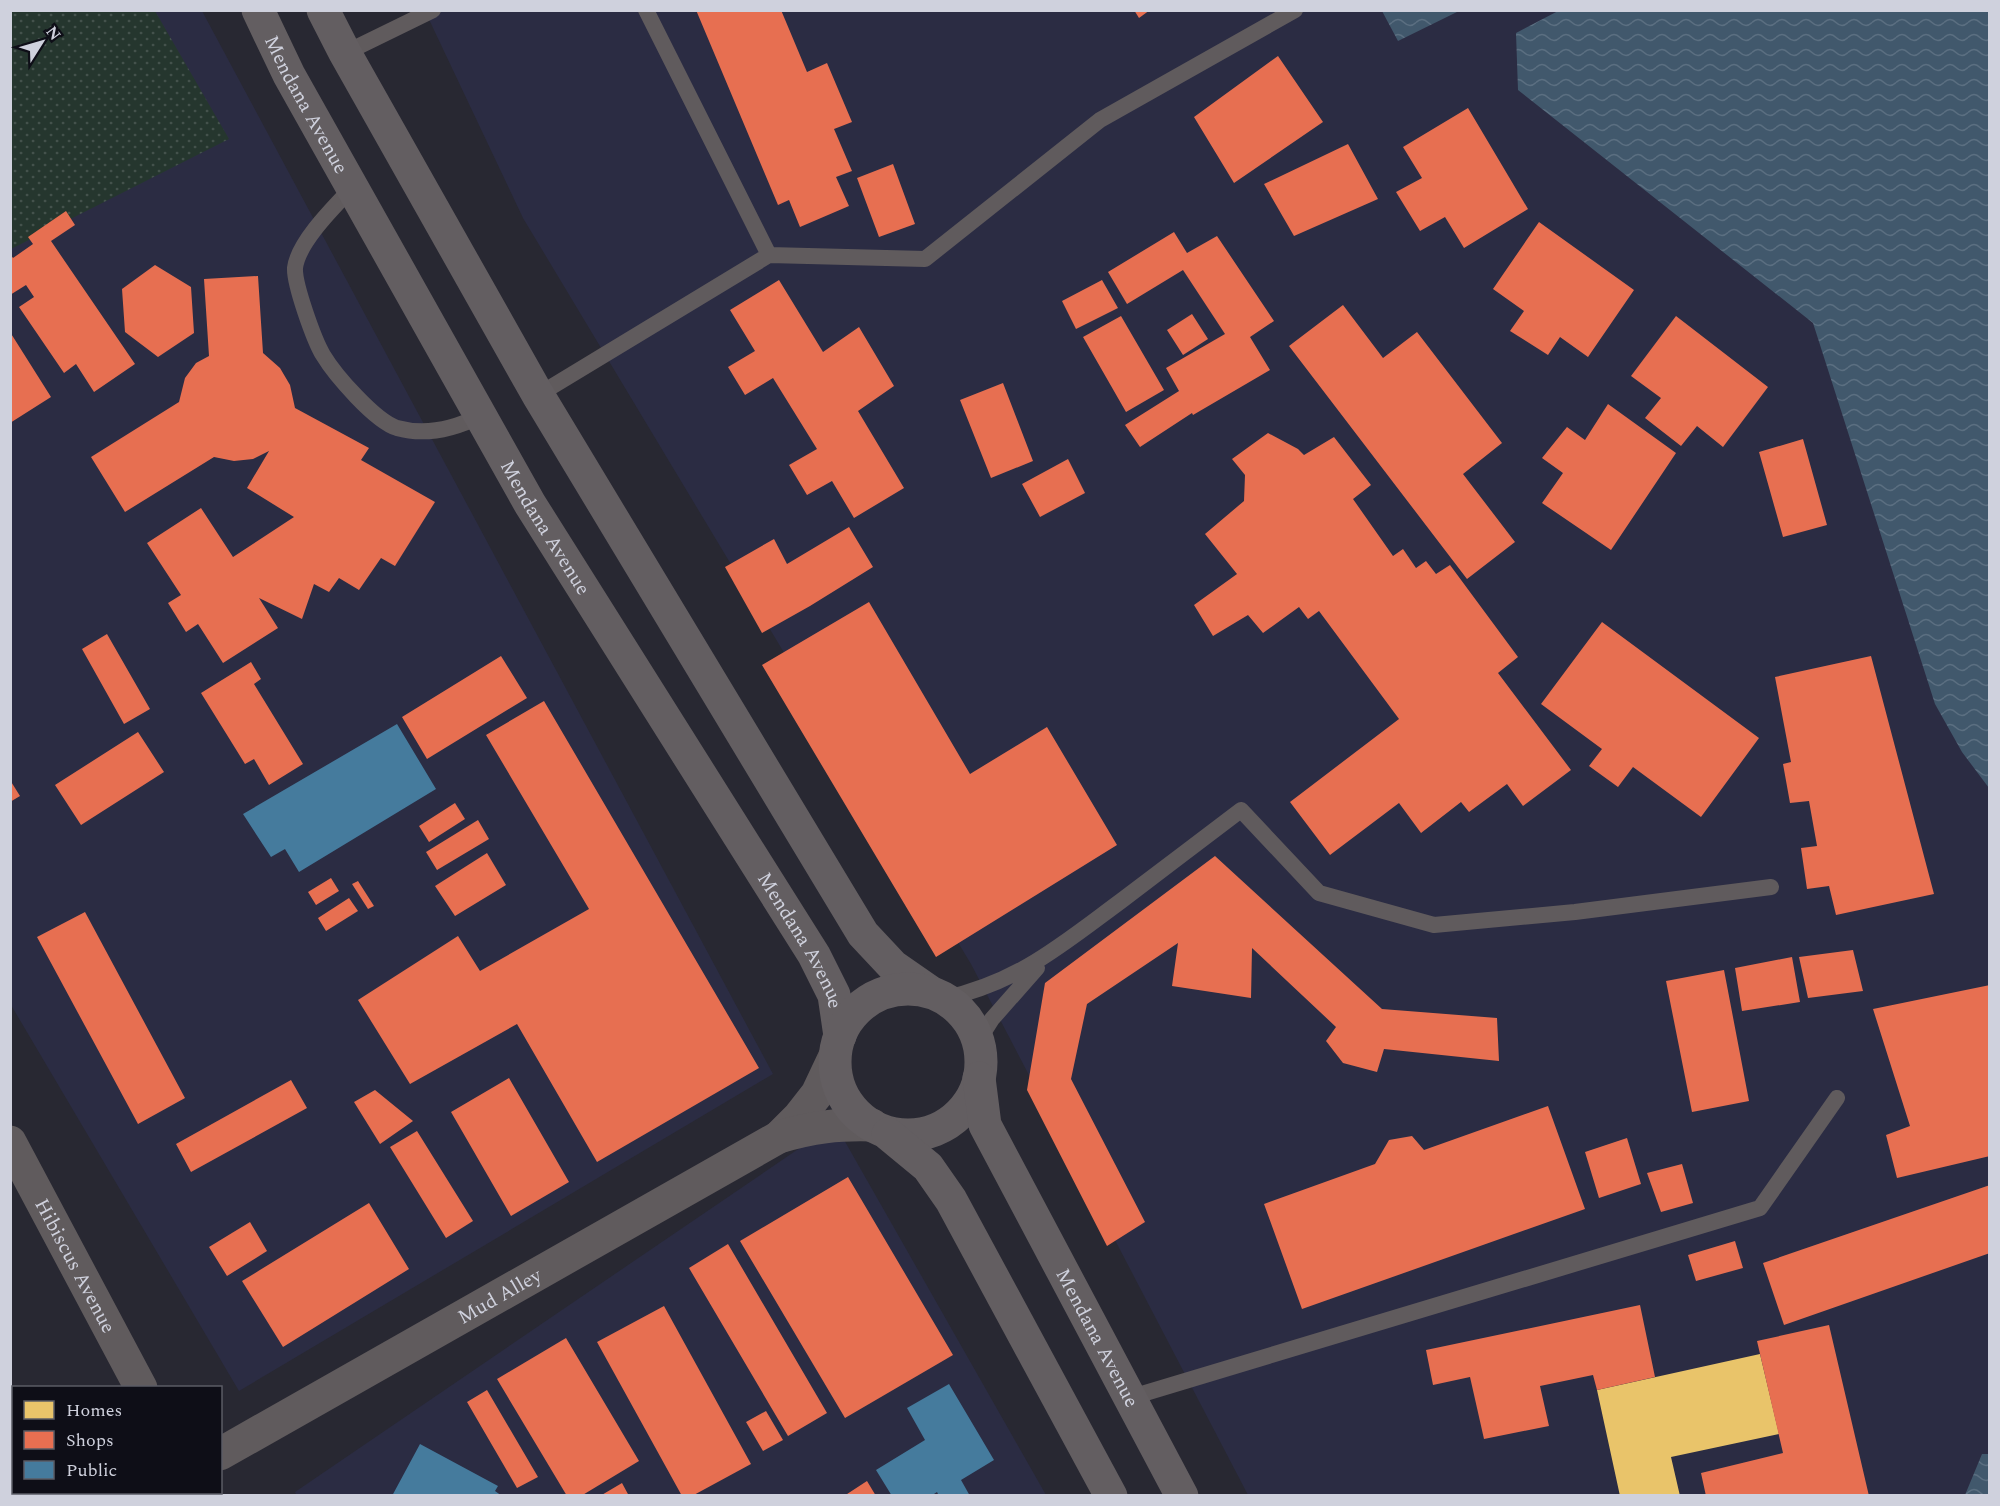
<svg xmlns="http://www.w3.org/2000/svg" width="2000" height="1506" viewBox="0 0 2000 1506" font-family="Spectral,serif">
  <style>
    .built { fill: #2b2c43 }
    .grass { fill: url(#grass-dots) }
    .water { fill: url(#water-waves) }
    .homes { fill: #e9c46a }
    .shops { fill: #e76f51 }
    .public { fill: #457b9d }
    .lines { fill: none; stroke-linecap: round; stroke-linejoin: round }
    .service { stroke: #605b5d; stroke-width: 16 }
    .tertiary { stroke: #605b5d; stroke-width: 33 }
    .secondary { stroke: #635e61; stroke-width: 33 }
    .labels { text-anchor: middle; stroke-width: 6; stroke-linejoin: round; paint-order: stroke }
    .street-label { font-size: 20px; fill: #cfd1dd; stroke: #0e0e17 }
  </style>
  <defs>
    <pattern id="grass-dots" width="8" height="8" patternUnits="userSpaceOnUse" patternTransform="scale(1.5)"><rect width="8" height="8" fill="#25362e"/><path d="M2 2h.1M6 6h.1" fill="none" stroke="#44524c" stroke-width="1.8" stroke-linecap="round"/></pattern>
    <pattern id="water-waves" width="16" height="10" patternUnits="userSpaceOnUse" patternTransform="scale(1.5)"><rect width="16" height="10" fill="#41586c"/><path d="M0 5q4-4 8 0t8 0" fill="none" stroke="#5b6f81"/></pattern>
  </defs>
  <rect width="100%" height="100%" fill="#282832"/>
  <path class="built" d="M10 11H202L773 1074 239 1391 11 1005Z
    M425 11H1989V1495H1248L971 964 523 218Z
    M835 1124 1046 1495 297 1496 295 1492Z
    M13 1461 14 1492H171L173 1495H11V1463Z"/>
  <path class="grass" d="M11 11H155L229 139 11 249Z"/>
  <path class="water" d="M1560 10 1989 11V788L1962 752 1935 704 1813 323 1518 90 1516 33Z
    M1382 11H1459L1398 41Z
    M1982 1454H1989V1495H1965Z"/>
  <path class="homes" d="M1760 1354 1779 1434 1671 1457 1680 1496H1620L1597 1390Z"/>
  <path class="shops" d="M696 10H781L807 72 827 63 852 122 834 129 852 171 836 177 849 206 800 227 789 200 778 205Z
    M1134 10H1150L1139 18Z
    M1278 56 1323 122 1234 183 1194 117Z
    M1468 108 1528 209 1464 248 1445 217 1420 231 1396 192 1422 178 1403 147Z
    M1348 144 1378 199 1294 236 1264 184Z
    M893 164 915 224 879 237 857 178Z
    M66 211 75 225 51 241 135 364 94 392 76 364 64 373 19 307 34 297 26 285 10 295V254L13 258 33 244 28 237Z
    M1539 222 1634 290 1588 357 1560 337 1548 355 1510 331 1524 311 1493 289Z
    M1174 232 1187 253 1217 236 1274 321 1250 337 1270 370 1193 415 1192 413 1140 447 1125 425 1179 391 1166 368 1225 334 1183 270 1127 304 1108 272Z
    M155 265 191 287 194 333 158 357 125 332 122 289Z
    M258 276 263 353 280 368 290 385 295 408 369 448 361 460 435 502 395 566 381 558 359 590 339 578 329 592 314 584 302 619 259 598 278 628 223 663 198 624 186 632 168 603 181 595 147 543 201 508 233 557 294 517 247 488 269 451 253 459 234 461 214 457 125 512 91 457 179 402 185 378 196 363 209 356 204 279Z
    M779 280 823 352 859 327 894 386 858 411 904 488 854 518 832 481 807 495 789 465 817 449 773 378 745 395 728 367 755 351 730 310Z
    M1102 280 1118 308 1076 329 1062 301Z
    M1343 305 1383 358 1417 332 1502 443 1463 474 1515 542 1467 579 1289 346Z
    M1192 314 1208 339 1183 355 1167 330Z
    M1121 316 1164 390 1126 412 1083 337Z
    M1676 316 1768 387 1723 447 1697 426 1681 446 1645 418 1661 398 1631 376Z
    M10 332 51 397 10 423Z
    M1003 383 1033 461 991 478 960 400Z
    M1608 404 1676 453 1611 550 1542 503 1563 473 1542 458 1567 427 1585 440Z
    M1268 433 1298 449 1304 455 1334 437 1371 485 1353 499 1393 556 1403 549 1416 568 1426 561 1436 574 1450 565 1518 657 1498 673 1571 770 1523 806 1507 784 1469 812 1461 802 1421 833 1399 803 1330 855 1290 802 1399 719 1319 611 1308 619 1299 607 1263 633 1248 615 1213 636 1194 605 1237 574 1205 534 1244 501 1245 475 1232 459Z
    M1803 439 1827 525 1783 537 1759 452Z
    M1068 459 1085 493 1040 517 1022 484Z
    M849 527 873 567 810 606 762 633 725 567 774 539 787 564Z
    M869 602 970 774 1047 727 1117 845 936 957 762 665Z
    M1602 622 1759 738 1701 817 1633 767 1618 787 1589 766 1602 749 1541 704Z
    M107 634 150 709 124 724 82 649Z
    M501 656 527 698 427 759 402 717Z
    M1871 656 1934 894 1836 915 1829 886 1807 889 1801 848 1817 846 1809 801 1790 803 1783 764 1791 762 1775 677Z
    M251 662 261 679 254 684 303 764 269 785 254 759 245 764 201 693Z
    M544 701 759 1068 597 1162 517 1024 410 1084 358 1000 458 936 480 971 589 909 486 735Z
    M138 732 164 772 81 825 55 785Z
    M10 780 20 796 10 802Z
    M455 803 465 819 429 842 419 826Z
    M478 820 489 839 437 870 426 852Z
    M487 853 506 885 455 916 435 886Z
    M1215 856 1382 1009 1497 1018 1499 1061 1384 1049 1377 1072 1343 1063 1326 1041 1336 1027 1252 948 1251 998 1172 986 1178 943 1087 1004 1071 1079 1145 1222 1107 1246 1027 1090 1045 983Z
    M331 878 339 891 316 905 308 892Z
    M358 881 374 906 368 909 352 884Z
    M349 898 358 911 326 931 318 918Z
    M85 912 185 1098 138 1124 37 937Z
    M1853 950 1863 991 1808 998 1799 957Z
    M1792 957 1800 1002 1742 1011 1735 968Z
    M1724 970 1749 1101 1692 1112 1666 981Z
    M1990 985V1156L1897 1178 1886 1135 1910 1126 1873 1009Z
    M509 1078 569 1182 511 1216 451 1112Z
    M291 1080 307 1108 191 1172 176 1144Z
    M375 1090 413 1121 380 1144 354 1102Z
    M1548 1106 1585 1209 1302 1309 1264 1204 1375 1164 1389 1140 1412 1136 1424 1150Z
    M417 1131 473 1221 446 1238 390 1147Z
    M1627 1138 1641 1184 1599 1198 1585 1152Z
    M1682 1164 1693 1203 1661 1212 1647 1173Z
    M848 1177 953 1355 845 1418 740 1241Z
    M1990 1185V1253L1784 1325 1763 1263Z
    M369 1203 409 1269 283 1347 242 1281Z
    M250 1222 267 1251 227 1276 209 1247Z
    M1735 1241 1743 1268 1696 1281 1688 1255Z
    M728 1244 827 1413 788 1436 689 1268Z
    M1640 1305 1655 1377 1597 1390 1593 1375 1540 1386 1549 1426 1484 1439 1470 1377 1433 1385 1426 1350Z
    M664 1306 751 1464 692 1496H682L597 1342Z
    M1829 1325 1869 1496H1706L1701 1473 1783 1453 1757 1341Z
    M566 1338 639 1461 581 1496H567L497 1379Z
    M487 1390 538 1477 517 1488 467 1402Z
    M766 1411 783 1440 763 1451 746 1422Z
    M867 1481 876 1496H844Z
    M622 1483 629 1496H600Z"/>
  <path class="public" d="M397 724 436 789 299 872 285 849 271 857 243 814Z
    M949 1384 994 1460 961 1480 970 1496H939L937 1492 931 1496H892L876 1470 925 1440 907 1408Z
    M420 1444 498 1486 495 1491 502 1496H392Z"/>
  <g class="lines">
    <path class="service" d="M345 53 433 10
      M353 187C335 206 298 242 295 268 294 284 314 340 323 355 335 375 375 421 397 428 426 436 454 429 480 416
      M769 255 925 259 1100 120 1295 10
      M538 395 769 255 646 10
      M943 999C1019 982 1060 946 1121 901 1161 871 1201 840 1241 810L1319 893 1434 925 1575 912 1771 887
      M978 1041 992 1019 1037 968
      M1132 1397 1760 1208 1837 1098"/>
    <g class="tertiary">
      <path d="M779 1137 799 1117 817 1094 834 1058"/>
      <path id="s1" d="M10 1142 141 1388"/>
      <path id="s2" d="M220 1454 779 1137C812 1127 838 1124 872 1125"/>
      <path d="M196 1492 198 1496"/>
    </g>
    <g class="secondary">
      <path id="s3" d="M258 10 289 75 530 504 814 955 834 995 840 1036"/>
      <path d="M323 10 345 53 538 395 863 934 893 966 929 991"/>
      <circle cx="908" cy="1062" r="73"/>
      <path id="s4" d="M979 1078 985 1125 1182 1496"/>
      <path d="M888 1134 928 1167 951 1200 1111 1496"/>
    </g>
  </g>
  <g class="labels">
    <g class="street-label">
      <text dy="7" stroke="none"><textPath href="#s3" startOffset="106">Mendana Avenue</textPath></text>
      <text dy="7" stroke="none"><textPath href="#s3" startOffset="592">Mendana Avenue</textPath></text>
      <text dy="7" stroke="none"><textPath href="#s3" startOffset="1078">Mendana Avenue</textPath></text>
      <text dy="7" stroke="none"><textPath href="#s1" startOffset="140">Hibiscus Avenue</textPath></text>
      <text dy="7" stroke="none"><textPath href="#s2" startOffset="321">Mud Alley</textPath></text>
      <text dy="7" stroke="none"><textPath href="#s4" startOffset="288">Mendana Avenue</textPath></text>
    </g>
  </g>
  <rect width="2000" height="1506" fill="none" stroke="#cfd1dd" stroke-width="24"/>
  <rect x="12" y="1386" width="210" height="108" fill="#0e0e17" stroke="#5b5c66" stroke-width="1.5"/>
  <rect x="24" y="1401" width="30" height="18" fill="#e9c46a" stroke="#5b5c66" stroke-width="1.5"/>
  <text x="66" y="1416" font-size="18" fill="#cfd1dd">Homes</text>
  <rect x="24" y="1431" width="30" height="18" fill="#e76f51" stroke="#5b5c66" stroke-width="1.5"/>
  <text x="66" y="1446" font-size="18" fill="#cfd1dd">Shops</text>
  <rect x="24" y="1461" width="30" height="18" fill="#457b9d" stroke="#5b5c66" stroke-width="1.5"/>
  <text x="66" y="1476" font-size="18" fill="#cfd1dd">Public</text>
  <g transform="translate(42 42) rotate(53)" stroke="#0e0e17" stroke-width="4.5" paint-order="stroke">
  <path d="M0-4.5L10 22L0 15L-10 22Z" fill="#cfd1dd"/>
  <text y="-9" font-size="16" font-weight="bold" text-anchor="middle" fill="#cfd1dd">N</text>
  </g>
</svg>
